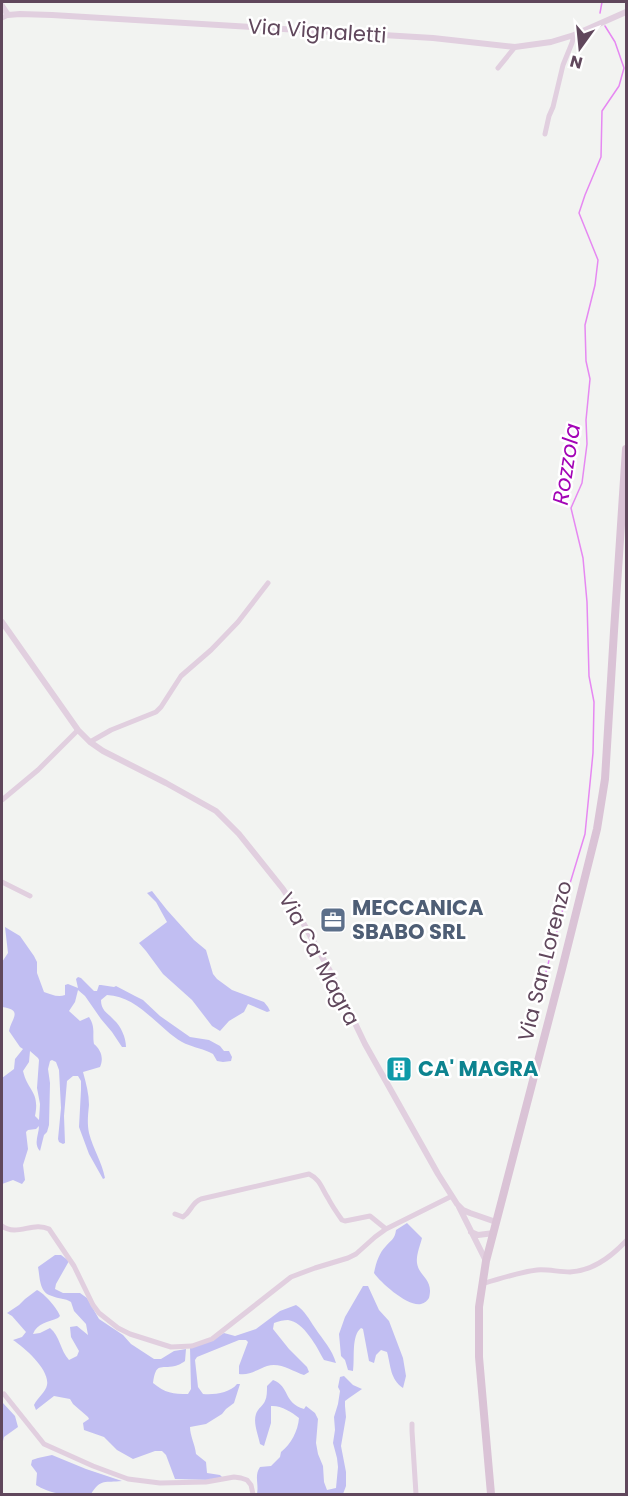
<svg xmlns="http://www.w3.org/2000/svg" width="628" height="1496" viewBox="0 0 628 1496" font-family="Poppins,sans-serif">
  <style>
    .green { fill: #c1bef2; fill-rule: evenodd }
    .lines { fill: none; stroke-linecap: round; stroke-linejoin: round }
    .stream { stroke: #e688f2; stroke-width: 1.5 }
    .minor { stroke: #e1cfdf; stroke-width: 5 }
    .tertiary { stroke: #e1cfdf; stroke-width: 6 }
    .secondary { stroke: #dac3d6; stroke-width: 8 }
    .labels { text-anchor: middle; stroke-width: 5; stroke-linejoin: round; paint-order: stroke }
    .street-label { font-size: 21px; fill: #60475c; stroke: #fff }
    .service-label { font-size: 21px; font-weight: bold; fill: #4e5e75; stroke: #fff; text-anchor: start }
    .culture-label { font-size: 21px; font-weight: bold; fill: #0d838f; stroke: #fff; text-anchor: start }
    .water-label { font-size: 22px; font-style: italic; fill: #a304b6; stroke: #fff }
  </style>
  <rect width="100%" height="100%" fill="#f2f3f1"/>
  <path class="green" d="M152 891 167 910 194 940 206 950 213 974 217 979 232 990 264 1002 268 1007 270 1011 267 1012 248 1004 244 1012 229 1021 220 1031 212 1026 192 1000 163 974 146 951 139 943 167 922 156 902 147 893Z
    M5 927 20 936 34 956 37 962V973L44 992C50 994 58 998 65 995V985L68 984 78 988 76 979 78 977 81 978 94 991H97L99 985H101L114 987 116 986 135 996 143 1000 160 1016 190 1037 209 1040 220 1046 224 1051H229L232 1057 231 1061 223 1062 217 1061 213 1054 209 1052C201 1048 191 1047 182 1042 158 1028 138 996 107 995L101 1000C101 1011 108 1013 114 1020 121 1026 126 1038 126 1047H122L112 1032 101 1019 85 996 78 990 75 1002 69 1011 80 1021 89 1017C96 1028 92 1033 94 1044 101 1050 104 1058 100 1067L83 1072C86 1083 89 1094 89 1105 88 1115 87 1123 89 1133 93 1149 102 1162 105 1178L103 1179 89 1154 79 1127 81 1090V1081L78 1076H73L67 1081 64 1116 65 1143 63 1144 59 1142 58 1139 61 1108 59 1070 56 1062 52 1060 50 1061 48 1069 50 1083 49 1125 47 1132 44 1135 40 1151C33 1144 39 1134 39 1126L36 1129 28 1130 26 1132 28 1149 23 1165 25 1180 22 1184 13 1180 2 1184V1078L14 1069 15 1059 23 1049 20 1047 9 1031C11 1019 24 1010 2 1007V962L8 953ZM30 1051 38 1058 39 1060 37 1088 40 1104 39 1120 35 1116C40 1091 28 1092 23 1071L29 1062Z
    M407 1223 422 1238C420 1246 416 1255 417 1263 419 1277 434 1279 429 1298 427 1301 425 1303 421 1304 408 1307 381 1283 374 1273 376 1263 379 1253 386 1246 391 1240 395 1239 396 1230Z
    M55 1255H61L69 1261 56 1284 55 1289 63 1293H80L87 1298 99 1319 123 1335 131 1344 154 1359H161L174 1351 186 1349 185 1361C184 1362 177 1366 175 1366 160 1369 156 1362 153 1383 165 1393 173 1394 188 1394L191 1389 190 1348 211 1341 224 1333 235 1336 256 1329 280 1311 296 1305C305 1311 309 1319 315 1328 323 1340 332 1349 336 1363L324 1360C317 1347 304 1322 288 1320 284 1320 279 1321 274 1323L273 1329 289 1349 307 1367 309 1372 304 1375C292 1371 280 1362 267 1366 258 1369 249 1376 239 1374V1366L248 1342 246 1340H239L197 1357 195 1360 198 1387 203 1394C214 1395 230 1393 237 1384H240L234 1403 226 1409 222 1414 206 1424 190 1427C190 1436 195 1444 196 1454L206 1462 207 1473 220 1475 222 1477 212 1480 175 1479 166 1455 162 1451H155L133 1459 117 1450 104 1437 84 1430 83 1423 89 1419 88 1417 73 1404 70 1399 54 1396 36 1410 34 1405C37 1398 46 1392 47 1385 50 1370 25 1348 13 1340L22 1337 26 1332 12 1316 7 1313 19 1305 25 1299 37 1290C44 1293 58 1309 60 1316L58 1318C48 1322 37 1323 33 1334L40 1333 50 1328C60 1336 60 1350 69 1360L77 1356 79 1351 71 1337 70 1327 77 1326 88 1335 86 1324 74 1311 71 1302C65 1298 59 1299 52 1296 39 1293 40 1277 38 1267Z
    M363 1286H368L379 1310 389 1321 403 1358 406 1376 403 1388C390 1379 391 1366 387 1352L381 1350 376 1355 374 1363 369 1361 363 1329 361 1328C351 1336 355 1358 353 1371L348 1370 345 1360 341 1356 339 1334 345 1317Z
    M344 1376 353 1385 362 1389 349 1398 345 1401V1406L346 1417 341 1446 346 1472V1486L343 1494H257C259 1483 254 1476 260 1467L271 1466 280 1457 281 1452C291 1444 298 1431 299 1418 292 1412 280 1405 271 1406V1423L264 1446 260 1444C258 1434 253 1423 256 1414 258 1408 263 1406 265 1401 267 1397 267 1391 267 1386L273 1380C290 1386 283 1403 304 1409L306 1406 315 1413 318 1419 316 1443 318 1454 323 1466 324 1482 327 1490 336 1488 338 1467 337 1458 333 1443 335 1430 334 1417 338 1404 340 1391 338 1387 340 1377Z
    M2 1402 15 1416 18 1427 4 1437 2 1445Z
    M52 1455 86 1469 122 1481C105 1483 101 1478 91 1494 70 1495 54 1496 36 1485L37 1473 31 1465 32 1460 38 1458Z"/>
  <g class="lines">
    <path class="stream" d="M600 13 602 2
      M547 988 544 979 568 890 585 834 593 753 594 702 589 676 587 602 583 558 571 508 582 483 587 444 586 420 590 379 586 361 585 325 595 285 598 260 579 213 585 195 601 157 602 111 619 86 624 68 615 42 605 26"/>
    <path class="minor" d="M2 18 8 15
      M498 68 515 47
      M545 134 549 116 553 107 563 65 572 43 574 35
      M90 742 111 730 156 712 161 707 181 676 211 650 238 622 268 583
      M2 800 38 770 78 730
      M2 882 30 896
      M175 1214 183 1217C192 1211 191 1203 201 1199L309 1174C320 1179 322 1189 328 1198 332 1206 337 1213 342 1220L345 1221 370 1216 386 1229
      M2 1226C17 1237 33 1221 49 1229L74 1266 93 1305 99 1313 118 1328 130 1334 171 1347 192 1346 212 1339 291 1277 315 1268 348 1258 356 1254 375 1237 386 1229 452 1196
      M482 1284C498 1279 520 1272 537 1270 547 1269 559 1272 570 1272 592 1271 611 1257 626 1241
      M4 1394 44 1444 93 1466 128 1479 160 1483 206 1482 234 1477 241 1478 247 1480 251 1485 253 1494
      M412 1424V1431L416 1494"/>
    <path class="tertiary" d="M2 6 8 15 20 14 52 15 433 38 515 47 551 42 574 35 626 12
      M2 622 78 730 90 742 103 751 166 783 216 811 239 834 283 889 292 903 331 973 365 1044 438 1174 457 1204 463 1210 470 1213 496 1222
      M459 1207 486 1261
      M471 1232 478 1235 494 1233"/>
    <path class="secondary" d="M491 1494 479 1357V1307L486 1261 562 969 597 829 605 779 614 631 626 449"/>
  </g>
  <defs>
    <symbol id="office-square" viewBox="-11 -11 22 22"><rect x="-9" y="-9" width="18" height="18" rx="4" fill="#5c6f8a" stroke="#fff"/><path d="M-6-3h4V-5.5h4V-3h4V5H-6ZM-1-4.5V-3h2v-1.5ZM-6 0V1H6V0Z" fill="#fff"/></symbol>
    <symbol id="building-square" viewBox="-11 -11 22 22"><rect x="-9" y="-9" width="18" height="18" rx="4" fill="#0f9aa8" stroke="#fff"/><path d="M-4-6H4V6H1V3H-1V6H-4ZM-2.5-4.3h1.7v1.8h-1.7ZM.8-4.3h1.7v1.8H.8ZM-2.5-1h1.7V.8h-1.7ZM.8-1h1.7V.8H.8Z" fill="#fff"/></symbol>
  </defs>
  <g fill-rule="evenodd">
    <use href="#office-square" x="318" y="905" width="30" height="30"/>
    <use href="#building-square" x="384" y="1054" width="30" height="30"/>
  </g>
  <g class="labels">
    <g class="street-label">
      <text transform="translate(317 31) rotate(4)" y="7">Via Vignaletti</text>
      <text transform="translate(319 959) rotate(62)" y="7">Via Ca' Magra</text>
      <text transform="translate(545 961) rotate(-76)" y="7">Via San Lorenzo</text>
    </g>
    <g class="service-label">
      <text x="352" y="915">MECCANICA<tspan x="352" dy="24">SBABO SRL</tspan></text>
    </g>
    <g class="culture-label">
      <text x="418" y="1076">CA' MAGRA</text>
    </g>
    <g class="water-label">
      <text transform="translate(566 464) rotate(-81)" y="8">Rozzola</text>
    </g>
  </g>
  <rect width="628" height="1496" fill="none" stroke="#60475c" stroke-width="6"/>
  <g transform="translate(580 48) rotate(195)" stroke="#ffffff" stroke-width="4.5" paint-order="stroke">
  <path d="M0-4.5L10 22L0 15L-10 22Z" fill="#60475c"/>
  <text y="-9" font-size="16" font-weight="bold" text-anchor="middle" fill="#60475c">N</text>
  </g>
</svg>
